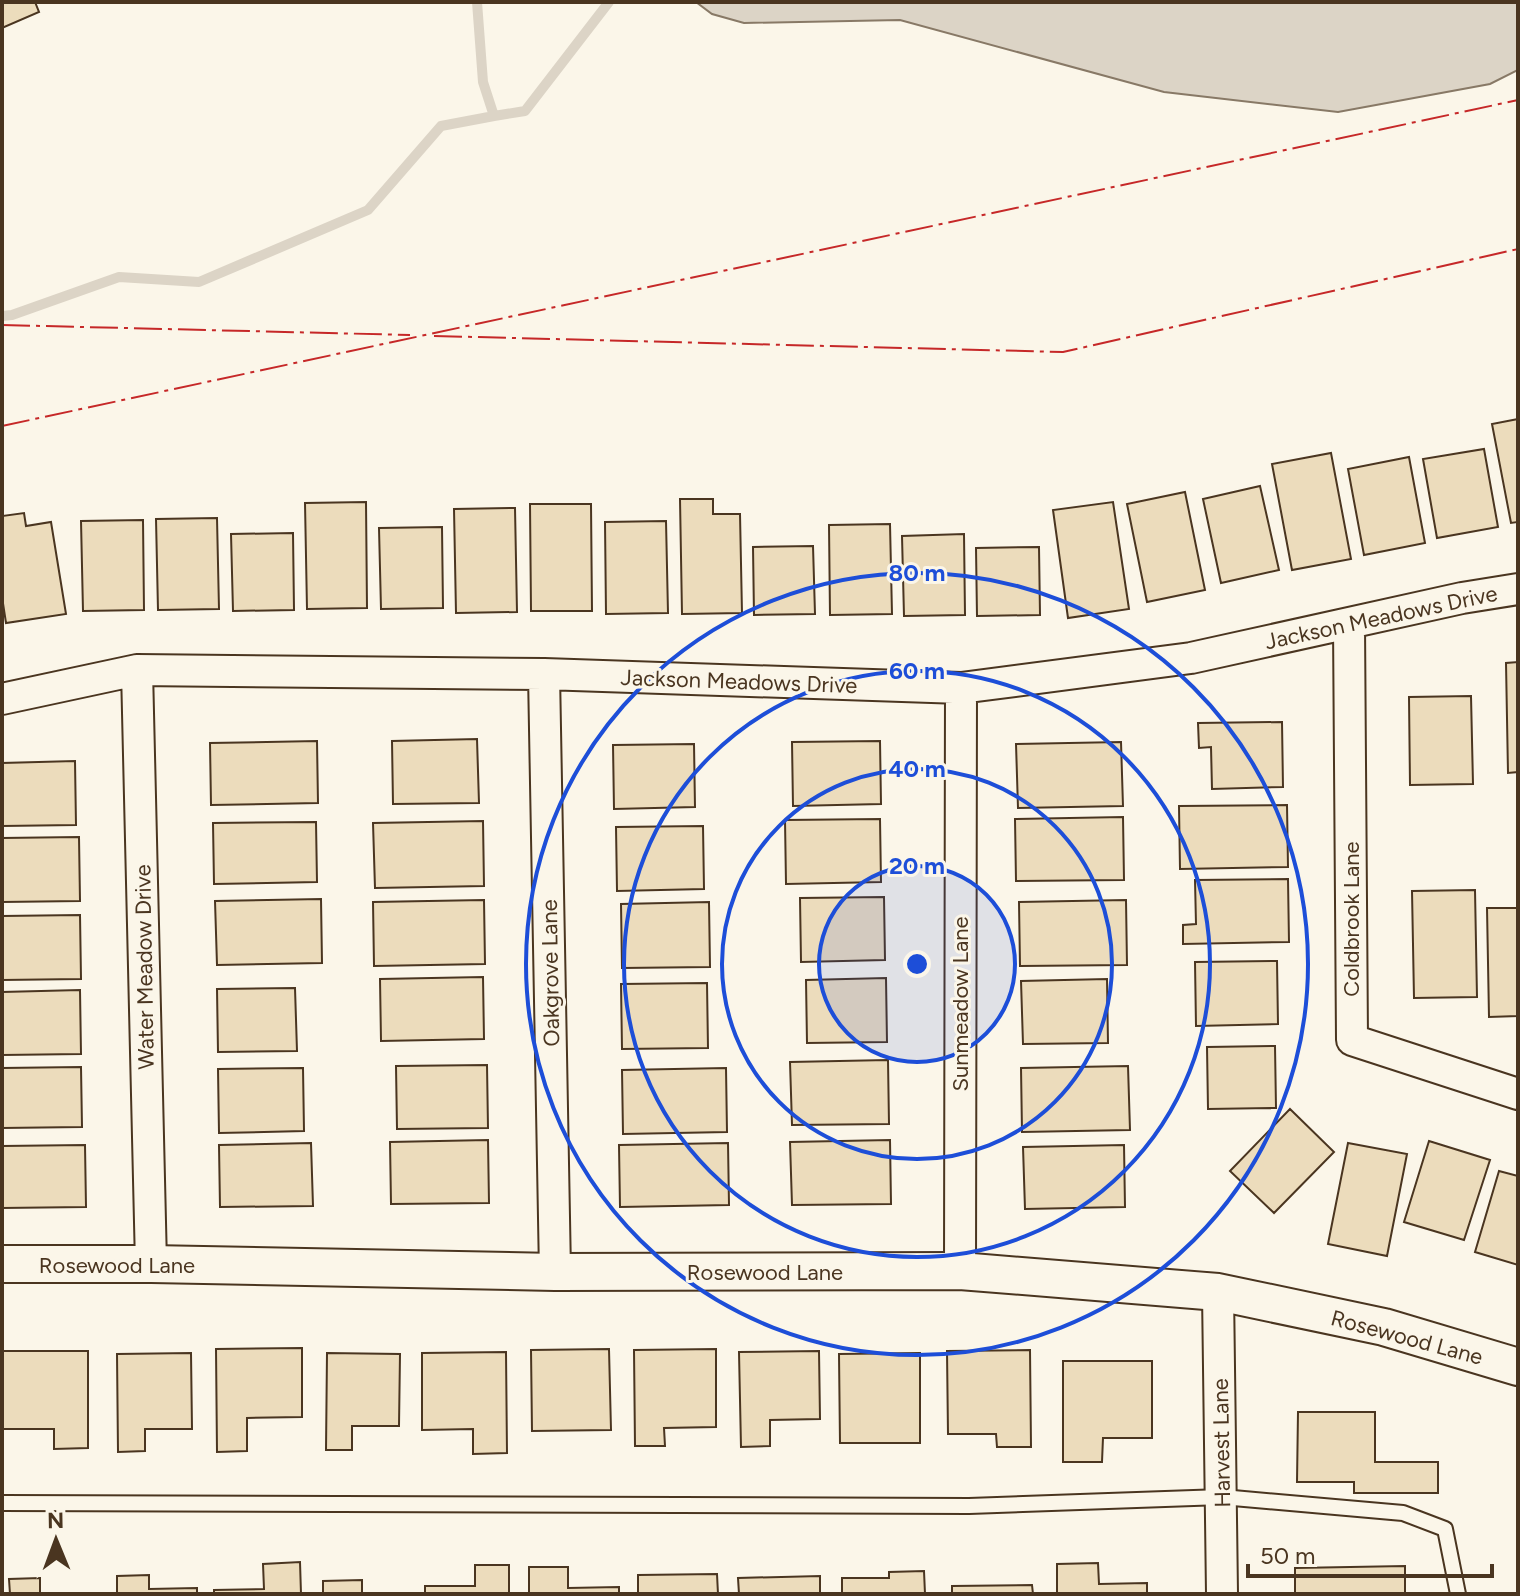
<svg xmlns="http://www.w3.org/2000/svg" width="1520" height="1596" viewBox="0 0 1520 1596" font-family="Figtree,sans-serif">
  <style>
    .water { fill: #dcd4c6; stroke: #887966; stroke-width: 2 }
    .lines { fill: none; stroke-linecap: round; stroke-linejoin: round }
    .stream { stroke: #dcd4c6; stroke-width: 10 }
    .building { fill: #ecdcbc; stroke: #4a3520; stroke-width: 2 }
    .service-casing { stroke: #4a3520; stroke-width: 18 }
    .minor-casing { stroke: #4a3520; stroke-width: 34 }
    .tertiary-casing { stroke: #4a3520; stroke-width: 40 }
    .service { stroke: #fbf6e9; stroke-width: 14 }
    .minor { stroke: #fbf6e9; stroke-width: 30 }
    .tertiary { stroke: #fbf6e9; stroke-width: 36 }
    .power { stroke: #c62828; stroke-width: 2; stroke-dasharray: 28 6 4 6; stroke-linecap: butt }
    .ring { fill: none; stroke: #1d4ed8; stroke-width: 4 }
    .labels { text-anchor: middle; stroke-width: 6; stroke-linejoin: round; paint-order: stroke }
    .street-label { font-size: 22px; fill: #4a3520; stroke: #fbf6e9 }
    .centre { fill: #1d4ed8; stroke: #fbf6e9; stroke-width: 4 }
    .ring-label { font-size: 24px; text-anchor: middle; font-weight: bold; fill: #1d4ed8; stroke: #fbf6e9; stroke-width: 6; stroke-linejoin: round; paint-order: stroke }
  </style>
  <rect width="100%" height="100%" fill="#fbf6e9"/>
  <path class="water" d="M696 2H1518V70L1490 84 1338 112 1164 92 900 20 744 23 712 14Z"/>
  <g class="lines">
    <path class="stream" d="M477 2 483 82 494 116 525 111 609 2
      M2 316 12 315 119 277 199 282 368 210 441 126 494 116"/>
  </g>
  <path class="building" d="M2 2H35L39 12 2 28Z
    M1518 419V522L1511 523 1492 424Z
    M1484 449 1498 527 1437 538 1423 459Z
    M1331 453 1351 559 1292 570 1272 464Z
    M1409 457 1425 543 1364 555 1348 469Z
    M1260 486 1279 570 1221 583 1203 499Z
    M1185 492 1205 590 1147 602 1127 504Z
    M680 499H713V514H740L742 613 682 614Z
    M366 502 367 608 307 609 305 503Z
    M1113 502 1129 609 1068 618 1053 510Z
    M530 504H591L592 611H531Z
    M515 508 517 612 456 613 454 509Z
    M24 513 26 526 51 522 66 614 6 623 2 597V516Z
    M217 518 219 609 158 610 156 519Z
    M143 520 144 610 83 611 81 521Z
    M666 521 668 613 606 614 605 522Z
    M890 524 892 614 830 615 829 525Z
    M442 527 443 608 381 609 379 528Z
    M293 533 294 610 233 611 231 534Z
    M964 534 965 615 904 616 902 536Z
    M813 546 815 614 754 615 753 547Z
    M1039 547 1040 615 977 616 976 548Z
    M1518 662V772L1508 773 1506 663Z
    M1471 696 1473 784 1410 785 1409 697Z
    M1282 722 1283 787 1212 789 1211 747 1199 748 1198 723Z
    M477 739 479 803 393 804 392 741Z
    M317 741 318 803 211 805 210 743Z
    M880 741 881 804 793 806 792 742Z
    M1121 742 1123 806 1018 808 1016 744Z
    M694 744 695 807 614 809 613 745Z
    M75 761 76 825 2 826V763Z
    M1287 805 1288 867 1180 869 1179 806Z
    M1123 817 1124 880 1016 881 1015 819Z
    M880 819 881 882 786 884 785 820Z
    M483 821 484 886 375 888 373 823Z
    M316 822 317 882 214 884 213 823Z
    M703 826 704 889 617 891 616 827Z
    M79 837 80 901 2 902V838Z
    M1288 879 1289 942 1183 944V925L1196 924 1195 880Z
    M1475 890 1477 997 1414 998 1412 891Z
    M884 897 885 960 801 962 800 898Z
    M321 899 322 963 217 965 215 901Z
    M484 900 485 964 374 966 373 902Z
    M1126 900 1127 965 1020 966 1019 902Z
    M709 902 710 967 622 968 621 904Z
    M1487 908H1518V1016L1489 1017Z
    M80 915 81 979 2 980V916Z
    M1277 961 1278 1024 1196 1026 1195 962Z
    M483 977 484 1039 381 1041 380 979Z
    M886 978 887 1042 807 1043 806 980Z
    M1107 979 1108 1043 1023 1044 1021 981Z
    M707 983 708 1048 622 1049 621 984Z
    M295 988 297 1051 218 1052 217 989Z
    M80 990 81 1054 2 1055V992Z
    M1275 1046 1276 1108 1208 1109 1207 1047Z
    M888 1060 889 1124 792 1125 790 1062Z
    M487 1065 488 1128 397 1129 396 1066Z
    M1128 1066 1130 1130 1022 1132 1021 1068Z
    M81 1067 82 1127 2 1128V1068Z
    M303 1068 304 1131 219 1133 218 1069Z
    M726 1068 727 1132 623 1134 622 1070Z
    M1290 1109 1334 1152 1274 1213 1230 1171Z
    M488 1140 489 1203 391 1204 390 1142Z
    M890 1140 891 1204 792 1205 790 1142Z
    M1429 1141 1490 1160 1464 1240 1404 1222Z
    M311 1143 313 1206 220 1207 219 1145Z
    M728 1143 729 1205 620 1207 619 1145Z
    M1348 1143 1407 1154 1387 1256 1328 1244Z
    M85 1145 86 1207 2 1208V1146Z
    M1124 1145 1125 1207 1025 1209 1023 1147Z
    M1499 1171 1518 1176V1265L1475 1252Z
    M302 1348V1417L247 1418V1451L217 1452 216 1349Z
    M609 1349 611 1430 532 1431 531 1350Z
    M716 1349V1427L664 1428 665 1446H635L634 1350Z
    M1030 1350 1031 1447H997L996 1434H948L947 1351Z
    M2 1351H88V1448L54 1449V1429H3Z
    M819 1351 820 1419 770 1420V1446L741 1447 739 1352Z
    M506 1352 507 1453 473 1454V1429L422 1430V1353Z
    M191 1353 192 1429H145V1451L118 1452 117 1354Z
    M327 1353 400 1354 399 1426H352V1450H326Z
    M920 1353V1443H840L839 1354Z
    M1063 1361H1152V1438H1103L1102 1462H1063Z
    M1298 1412H1375V1462H1438V1493H1354V1482H1297Z
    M300 1562 301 1594H214V1590L264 1589 263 1564Z
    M1098 1563 1099 1584 1147 1583V1594H1057V1564Z
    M475 1565H509V1594H425V1586H475Z
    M1405 1566V1594H1295V1568Z
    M529 1567H568V1588L619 1587V1594H529Z
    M924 1571 925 1594H842V1578H889V1572Z
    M717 1574 718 1594H638V1575Z
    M149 1575V1589L197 1588V1594H117V1576Z
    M820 1576V1594H739L738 1578Z
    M40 1578V1594H10L9 1579Z
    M362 1580V1594H323V1581Z
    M1032 1585 1033 1594H952V1586Z"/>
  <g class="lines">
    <defs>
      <path id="service" d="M2 1503 969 1506 1222 1497 1403 1513 1445 1529 1458 1594"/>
      <path id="minor" d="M1349 624 1352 1040 1518 1094
        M137 670 151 1264
        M544 674 555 1272
        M2 699 137 670 544 674 961 688 1191 658 1462 598 1518 589
        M960 1271 961 688
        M1218 1292 1222 1594"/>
      <path id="tertiary" d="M2 1264H151L555 1272 960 1271 1218 1292 1384 1327 1518 1367"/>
    </defs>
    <use href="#service" class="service-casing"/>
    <use href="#minor" class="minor-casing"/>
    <use href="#tertiary" class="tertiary-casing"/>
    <use href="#service" class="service"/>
    <use href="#minor" class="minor"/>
    <use href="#tertiary" class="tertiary"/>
    <path class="power" d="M2 325 410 335
      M434 336 1063 352 1518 249
      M2 426 1518 100"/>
  </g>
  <circle cx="917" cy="964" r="98" fill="#1d4ed8" fill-opacity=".12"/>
  <g class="ring">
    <circle cx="917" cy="964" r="98"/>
    <circle cx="917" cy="964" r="195"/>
    <circle cx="917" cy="964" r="293"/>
    <circle cx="917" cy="964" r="391"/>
  </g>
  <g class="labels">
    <g class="street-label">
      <text transform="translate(1381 617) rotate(-12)" y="8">Jackson Meadows Drive</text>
      <text transform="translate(739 681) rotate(2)" y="8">Jackson Meadows Drive</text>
      <text transform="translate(1351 919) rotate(-90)" y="8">Coldbrook Lane</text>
      <text transform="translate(144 967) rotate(-91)" y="8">Water Meadow Drive</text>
      <text transform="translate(550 973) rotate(-91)" y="8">Oakgrove Lane</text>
      <text transform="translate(960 1004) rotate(-90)" y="8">Sunmeadow Lane</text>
      <text x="117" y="1273">Rosewood Lane</text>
      <text x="765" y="1280">Rosewood Lane</text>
      <text transform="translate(1407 1337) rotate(15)" y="8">Rosewood Lane</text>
      <text transform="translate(1221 1443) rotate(-91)" y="8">Harvest Lane</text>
    </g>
  </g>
  <circle cx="917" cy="964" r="12" class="centre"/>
  <g class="ring-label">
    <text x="917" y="581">80 m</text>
    <text x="917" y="679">60 m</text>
    <text x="917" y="777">40 m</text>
    <text x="917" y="874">20 m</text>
  </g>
  <rect width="1520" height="1596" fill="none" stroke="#4a3520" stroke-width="8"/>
  <g transform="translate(56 1540) rotate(359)" stroke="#fbf6e9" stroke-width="6" paint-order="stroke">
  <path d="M0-6L14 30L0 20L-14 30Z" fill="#4a3520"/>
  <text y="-12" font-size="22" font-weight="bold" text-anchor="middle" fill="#4a3520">N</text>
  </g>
  <path d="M1248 1564v12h244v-12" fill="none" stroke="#4a3520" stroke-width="4"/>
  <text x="1260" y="1564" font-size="24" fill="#4a3520" stroke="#fbf6e9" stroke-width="6" paint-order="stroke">50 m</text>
</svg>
